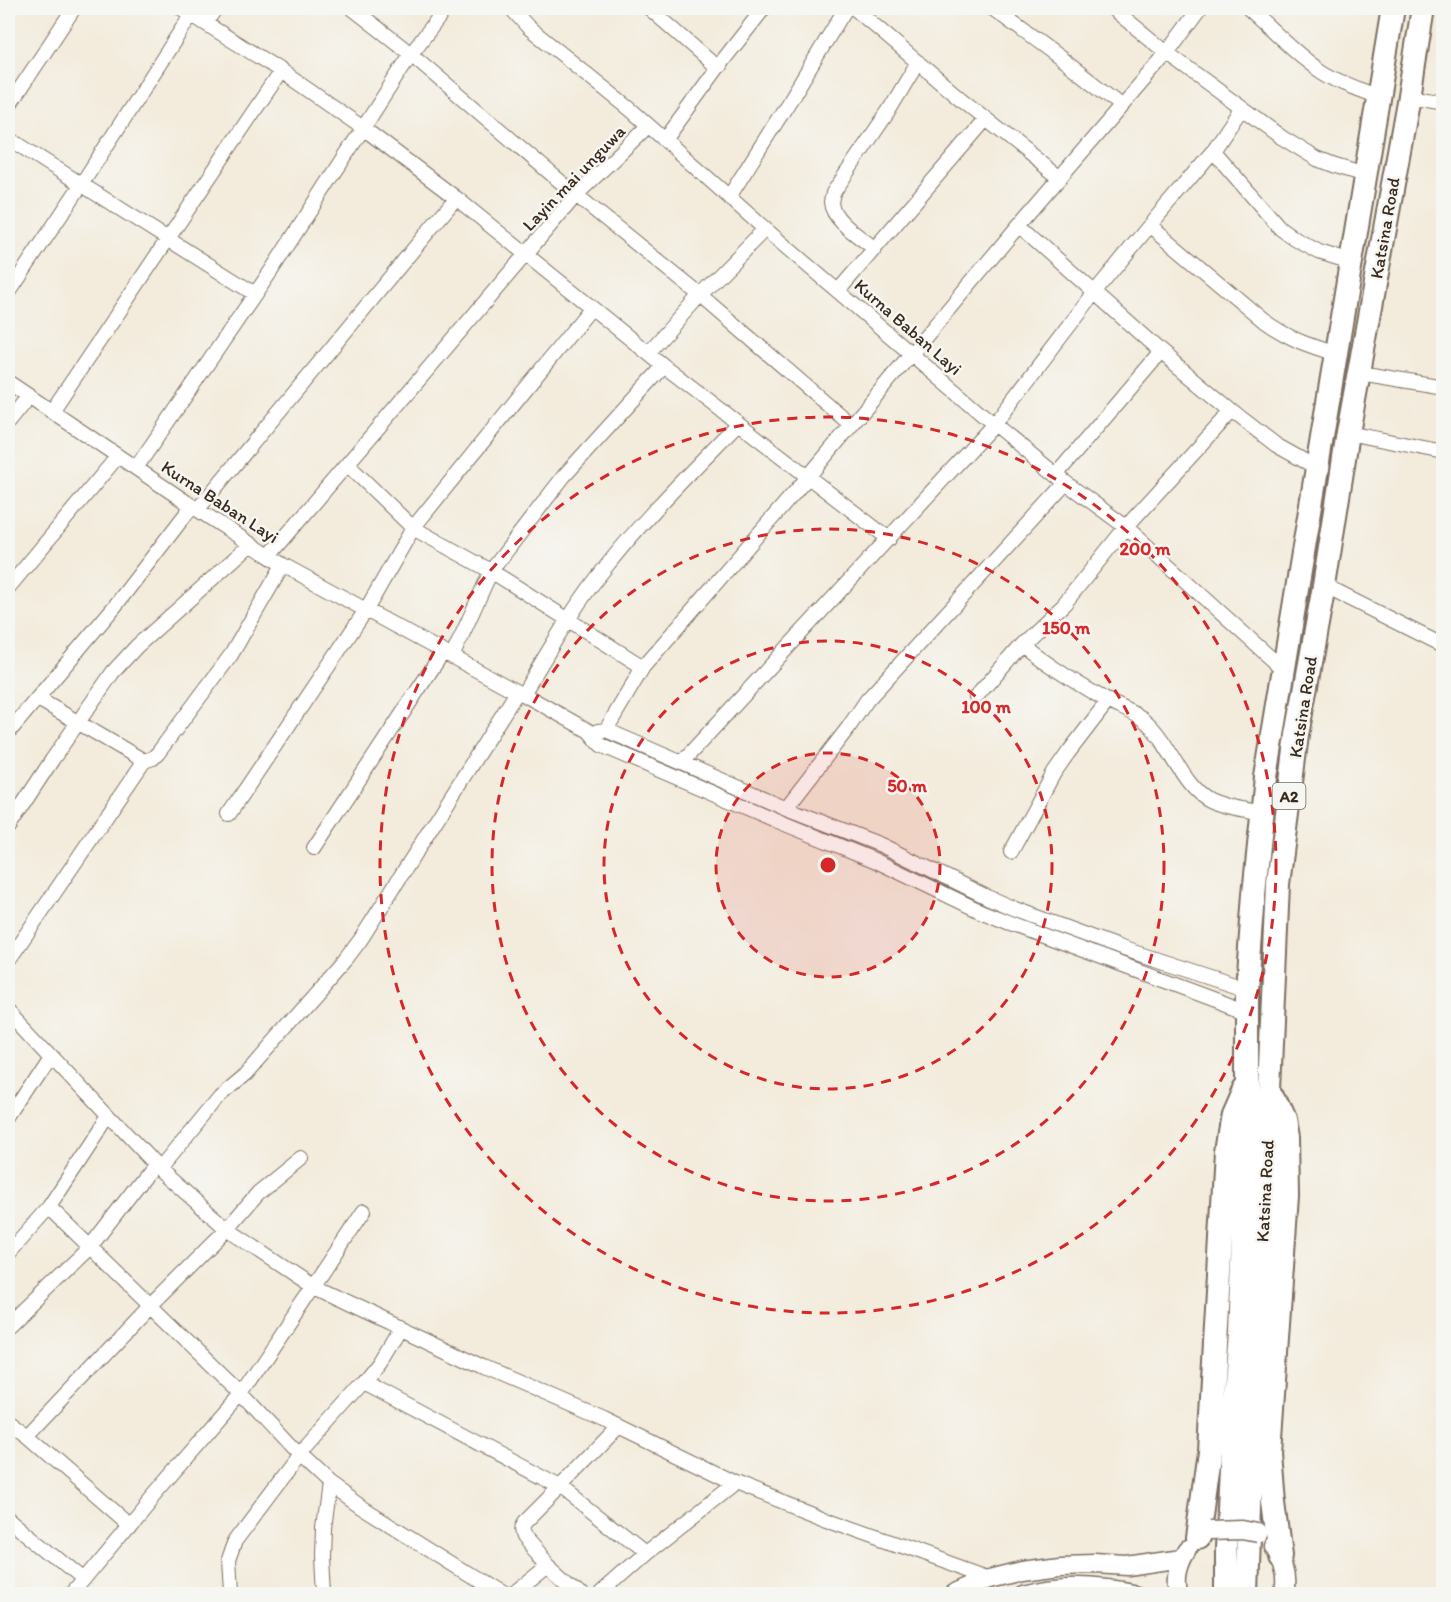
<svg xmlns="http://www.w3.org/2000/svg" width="1451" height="1602" viewBox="0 0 1451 1602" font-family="Itim,sans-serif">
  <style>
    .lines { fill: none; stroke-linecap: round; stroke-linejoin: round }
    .minor-casing { stroke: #7b6e60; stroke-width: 16 }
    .secondary-casing { stroke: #7b6e60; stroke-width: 21 }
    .trunk-casing { stroke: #7b6e60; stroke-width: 26 }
    .minor { stroke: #fff; stroke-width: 14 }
    .secondary { stroke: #fff; stroke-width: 18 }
    .trunk { stroke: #fff; stroke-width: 22 }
    .secondary-bridge-casing { stroke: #7b6e60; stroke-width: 21; stroke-linecap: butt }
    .secondary-bridge { stroke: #fff; stroke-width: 18 }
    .ring { fill: none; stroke: #d62828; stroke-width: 3; stroke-dasharray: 10 8 }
    .labels { text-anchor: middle; stroke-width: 5; stroke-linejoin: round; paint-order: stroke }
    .shield { fill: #f6f6f2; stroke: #73675e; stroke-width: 1.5 }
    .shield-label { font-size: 16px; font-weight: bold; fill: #3b2a1e }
    .street-label { font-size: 18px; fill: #3b2a1e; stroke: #f6f6f2 }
    .centre { fill: #d62828; stroke: #f6f6f2; stroke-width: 3 }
    .ring-label { font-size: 18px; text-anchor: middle; font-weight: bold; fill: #d62828; stroke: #f6f6f2; stroke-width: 5; stroke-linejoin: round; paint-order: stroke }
  </style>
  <rect width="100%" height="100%" fill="#f6f6f2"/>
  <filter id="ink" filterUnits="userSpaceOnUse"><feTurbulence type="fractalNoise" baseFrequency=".0167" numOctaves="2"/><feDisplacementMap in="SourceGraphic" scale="12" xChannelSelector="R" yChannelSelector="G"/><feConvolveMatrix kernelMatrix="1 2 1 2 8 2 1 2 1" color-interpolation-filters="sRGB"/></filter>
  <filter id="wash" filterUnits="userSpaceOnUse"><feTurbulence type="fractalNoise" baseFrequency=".008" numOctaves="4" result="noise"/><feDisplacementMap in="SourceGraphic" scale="24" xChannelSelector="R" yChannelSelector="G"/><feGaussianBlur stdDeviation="1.35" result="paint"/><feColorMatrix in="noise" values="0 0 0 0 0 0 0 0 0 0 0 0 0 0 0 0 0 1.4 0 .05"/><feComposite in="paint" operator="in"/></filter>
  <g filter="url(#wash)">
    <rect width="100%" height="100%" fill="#f3ebdb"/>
  </g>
  <g filter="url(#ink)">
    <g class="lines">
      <defs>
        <path id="minor" d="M181 8 281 71 363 128 456 198 664 366 889 539
          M352 8 411 54 576 195 700 295 851 425
          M511 8 528 27 630 109 765 229 984 416 1066 483 1126 527 1284 670
          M649 8 713 64 720 66
          M854 8 962 100 1060 178
          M992 8 1063 60 1122 106
          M1112 8 1167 53 1281 137 1317 159 1335 166 1365 175
          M1248 8C1271 28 1293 52 1319 70 1336 82 1358 89 1378 97
          M205 23 216 8
          M1409 96 1444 102
          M8 107 74 8
          M8 138 255 294
          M665 140 724 59 764 8
          M1213 151 1280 228 1295 239 1319 252 1351 262
          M729 197 792 97 846 8
          M1019 225 1161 352 1232 411 1276 445 1317 468
          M1150 225 1264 321C1289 339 1307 345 1336 354
          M875 249C862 238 832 221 831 202 831 201 833 194 833 193L888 112 918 62
          M838 291 986 119
          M8 294 81 185 191 15
          M648 353 700 295 765 229
          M1360 373 1444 387
          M8 382 192 506 283 565 517 692 523 694 589 731 601 745 780 822 874 860 980 911 1010 923 1247 1011
          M52 411 281 71
          M8 422 29 396
          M1348 433 1444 452
          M347 464 413 528 491 571 643 667
          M136 468 271 271 411 54 446 8
          M1056 475 1161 352
          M198 509 456 198
          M269 556 576 195 648 126
          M1324 586 1444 646
          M8 588 118 456
          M1022 644C1048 666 1076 683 1106 700 1118 707 1132 711 1143 719 1169 739 1182 787 1209 800 1225 808 1245 809 1263 813
          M452 657 491 571 564 476 664 366
          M523 694C549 651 573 607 605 568 646 516 693 470 738 423
          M976 697 1022 644 1064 604 1126 527 1232 411
          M38 699 144 761
          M606 730 643 667 808 477 1019 225 1167 53 1200 8
          M598 731 606 730 786 808 881 845 987 897 1015 909 1118 947 1247 989
          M8 733 115 606 192 506
          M682 762 994 424 1095 292 1150 225 1213 151 1241 109
          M786 808 848 728 867 700 1066 483
          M229 814 366 610 413 528 591 308
          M8 827 52 760 113 672 137 646 251 544
          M314 848 443 652
          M1011 852 1054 773 1068 753 1108 701
          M8 961 144 761 153 758 158 753 231 655 283 565
          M8 1008 159 1169 227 1229 314 1287 484 1367 604 1419 735 1483 826 1519 990 1578
          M8 1119 51 1054
          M159 1169 220 1095 245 1074 346 959 361 939 517 692
          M49 1207 241 1394 299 1456 329 1484 360 1506 500 1594
          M8 1253 49 1207 109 1116
          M8 1326 90 1247 154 1164
          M364 1383 560 1487 619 1426
          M8 1422 27 1436 129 1525
          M27 1436 150 1306 227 1229 258 1193 301 1158
          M8 1518 83 1580
          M71 1594 151 1498 241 1394 364 1211
          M230 1594 228 1561 235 1541 299 1456 364 1383 380 1363 401 1328
          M324 1594 322 1556 323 1528 329 1484
          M512 1594 548 1565
          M580 1594 548 1565 523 1537C521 1532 520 1529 524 1523L560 1487 645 1554
          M600 1594 645 1554 735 1483"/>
        <path id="secondary" d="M1273 1546C1283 1561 1288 1576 1284 1594
          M955 1594 990 1578 1022 1570 1060 1565 1095 1564 1127 1566 1181 1558
          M1023 1594C1062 1584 1096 1585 1136 1594
          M1179 1594C1174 1579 1178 1563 1187 1549"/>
        <path id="trunk" d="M1272 1096 1283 1121 1286 1138 1287 1196 1269 1451 1273 1502 1280 1556
          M1197 1538 1209 1450 1226 1151 1232 1115 1243 1090
          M1226 1594V1549L1233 1410 1239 1333 1247 1149V989L1254 894 1266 777 1393 8
          M1247 1594 1256 1335 1266 1202 1269 1089 1278 884 1297 735 1324 586 1348 433 1409 96 1423 8"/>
      </defs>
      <use href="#minor" class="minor-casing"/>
      <use href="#secondary" class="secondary-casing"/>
      <use href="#trunk" class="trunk-casing"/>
      <use href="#minor" class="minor"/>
      <use href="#secondary" class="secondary"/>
      <use href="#trunk" class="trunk"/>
      <defs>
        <path id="secondary-bridge" d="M1208 1531 1243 1530 1258 1533"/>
      </defs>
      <use href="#secondary-bridge" class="secondary-bridge-casing"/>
      <use href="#secondary-bridge" class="secondary-bridge"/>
    </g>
  </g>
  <circle cx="828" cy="865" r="112" fill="#d62828" fill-opacity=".12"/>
  <g class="ring">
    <circle cx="828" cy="865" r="112"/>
    <circle cx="828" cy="865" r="224"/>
    <circle cx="828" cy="865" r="336"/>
    <circle cx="828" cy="865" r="448"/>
  </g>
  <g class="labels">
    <rect class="shield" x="1272.5" y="783" width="33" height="26" rx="4.5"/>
    <g class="shield-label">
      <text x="1289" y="802">A2</text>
    </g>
    <g class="street-label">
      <text transform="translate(574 178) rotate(-46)" y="6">Layin mai unguwa</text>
      <text transform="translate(1385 228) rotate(-80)" y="6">Katsina Road</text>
      <text transform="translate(908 327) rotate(41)" y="6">Kurna Baban Layi</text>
      <text transform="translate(220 502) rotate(33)" y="6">Kurna Baban Layi</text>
      <text transform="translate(1303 707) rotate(-81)" y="6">Katsina Road</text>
      <text transform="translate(1265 1191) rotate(-87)" y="6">Katsina Road</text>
    </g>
  </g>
  <circle cx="828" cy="865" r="9" class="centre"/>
  <g class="ring-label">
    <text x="1145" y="555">200 m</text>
    <text x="1066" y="634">150 m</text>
    <text x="986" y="713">100 m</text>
    <text x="907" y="792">50 m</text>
  </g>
  <rect width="1451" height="1602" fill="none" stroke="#f6f6f2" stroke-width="30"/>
</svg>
